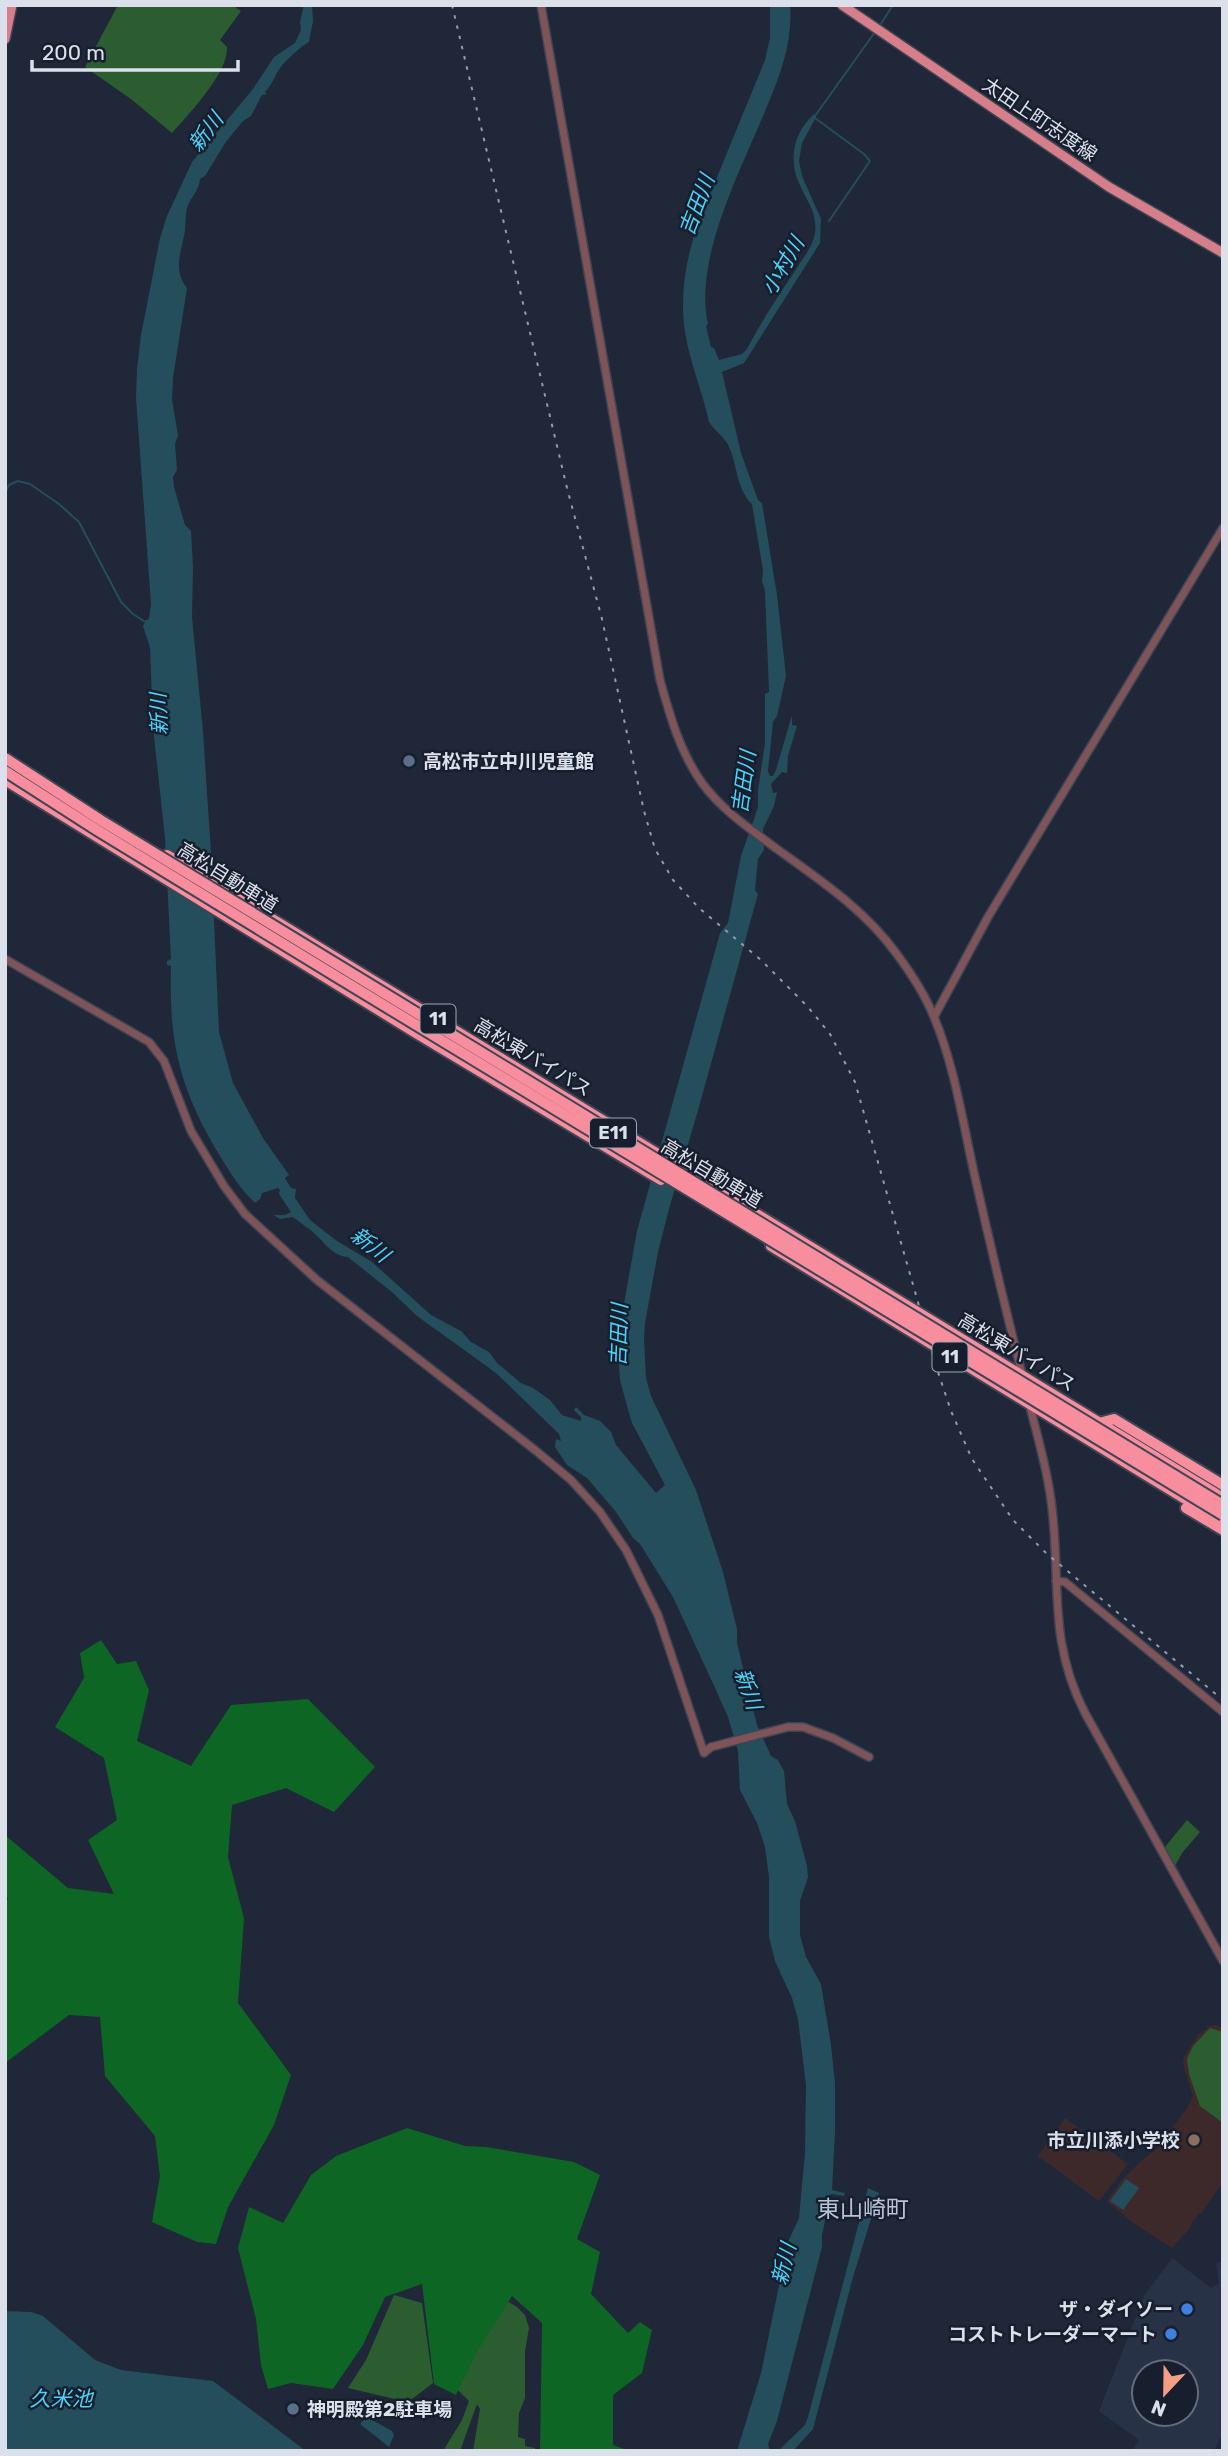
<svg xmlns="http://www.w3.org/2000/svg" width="1228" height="2456" viewBox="0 0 1228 2456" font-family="Rubik,'Noto Sans JP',sans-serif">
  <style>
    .built { fill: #283247; fill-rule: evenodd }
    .education { fill: #3d292a }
    .green { fill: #2b5d31 }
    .forest { fill: #0d6623 }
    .water { fill: #244e5b }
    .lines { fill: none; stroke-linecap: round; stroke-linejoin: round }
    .stream { stroke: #244e5b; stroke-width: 2 }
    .minor-casing { stroke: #3e4555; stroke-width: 10 }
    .major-casing { stroke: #3e4555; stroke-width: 12 }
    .highway-casing { stroke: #3e4555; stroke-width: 14 }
    .minor { stroke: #7f5459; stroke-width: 7 }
    .major { stroke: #d67e8a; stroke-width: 9 }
    .highway { stroke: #f88e9d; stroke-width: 10 }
    .rail { stroke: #959ba8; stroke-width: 2; stroke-dasharray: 3.5 7; stroke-linecap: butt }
    .highway-bridge-casing { stroke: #3e4555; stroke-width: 14; stroke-linecap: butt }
    .highway-bridge { stroke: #f88e9d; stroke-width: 10 }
    .service-dot { fill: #5c6f8a; stroke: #171e2d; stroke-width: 2.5 }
    .education-dot { fill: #8d6e63; stroke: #171e2d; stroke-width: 2.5 }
    .shop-dot { fill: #3f7fe0; stroke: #171e2d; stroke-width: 2.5 }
    .labels { text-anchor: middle; stroke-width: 5; stroke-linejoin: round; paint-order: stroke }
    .shield { fill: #171e2d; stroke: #a0a6b2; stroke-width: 2 }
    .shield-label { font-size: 18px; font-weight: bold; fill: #dbe0eb }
    .street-label { font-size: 19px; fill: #dbe0eb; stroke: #171e2d }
    .poi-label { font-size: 19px; font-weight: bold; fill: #dbe0eb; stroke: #171e2d; text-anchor: end }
    .water-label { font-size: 21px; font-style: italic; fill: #4cd3fa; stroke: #171e2d }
    .quarter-label { font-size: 23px; fill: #b9c3d8; stroke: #171e2d }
  </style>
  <rect width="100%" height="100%" fill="#202738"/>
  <path class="built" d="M1172 2258 1211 2288 1219 2283 1216 2263 1223 2262V2432L1214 2451H1132L1139 2440 1099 2411 1144 2296ZM1144 2372H1186V2414H1144Z"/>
  <path class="education" d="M1216 2025 1223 2029V2182L1201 2214 1199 2213 1191 2224 1192 2226 1172 2248 1133 2223 1107 2201 1121 2181 1143 2159 1157 2149 1187 2108 1193 2096 1183 2064 1184 2057 1198 2035 1210 2026Z
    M1065 2118 1128 2164 1099 2201 1038 2156Z"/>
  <path class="green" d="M118 5H232L241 11 220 40 227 47C229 72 189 114 172 133L131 99 85 67Z
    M1187 1820 1200 1832 1182 1853 1175 1866 1165 1847Z
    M1210 2028 1223 2032V2123L1200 2106 1189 2074 1187 2059 1193 2046Z
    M394 2295 422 2303 433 2383 408 2402 348 2388 366 2360Z
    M504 2299 517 2307 525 2315 529 2328 525 2351V2398L519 2413 518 2437 525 2439V2446L535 2448 536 2451H473L480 2409 477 2404 460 2451H443L462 2420 469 2401 457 2389Z"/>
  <path class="forest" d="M101 1640 117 1664 136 1661 149 1690 137 1741 191 1766 231 1705 308 1699 375 1767 334 1812 286 1788 232 1805 228 1857 244 1918 238 2003 291 2075 274 2125 228 2207 216 2244 197 2242 152 2222 160 2176 155 2136 105 2076 100 2017 69 2015 5 2063V1901L8 1899 5 1894V1835L68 1888 114 1894 88 1840 117 1820 104 1758 55 1727 84 1678 80 1653Z
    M407 2128 465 2146 486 2147 574 2162 600 2175 577 2239 600 2252 591 2294 628 2333 640 2322 652 2330 642 2373 613 2395V2445L630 2451H540L542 2323 512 2296 478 2350 456 2395 434 2384 422 2284 385 2297 363 2345 333 2389 291 2383 268 2389 261 2365 256 2319 238 2248 249 2207 283 2223 311 2175 336 2156Z"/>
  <path class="water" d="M304 5H312L313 21 309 42C301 46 290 57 284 63 276 71 274 83 265 92L267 94 262 95 251 116 243 121 225 143 205 176 200 179C199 192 190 197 187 208 185 215 186 223 185 230 182 251 172 269 187 288L173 378 172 400 178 435 175 444 177 470 173 477 174 487 185 525 191 531 193 567 192 617 203 731 211 853 219 1032 233 1083 263 1138 289 1175 285 1178 291 1188 296 1189 295 1198 310 1220 337 1241 372 1262 431 1315 461 1331 471 1342 489 1352 497 1363 521 1383 533 1388 550 1400 562 1415 581 1421V1417L574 1410 576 1407 584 1415 600 1421 611 1432 616 1445 656 1493 665 1485 632 1423 627 1406 620 1380 618 1352 620 1326 637 1231 720 933 728 923 741 856 758 807V790L765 743V694L769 692 765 590 762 582 763 570 752 504C735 488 738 462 727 443 722 435 714 430 709 422 703 395 693 370 687 343 678 302 685 260 699 221L765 60 770 38V5H790C793 40 781 73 768 104 743 166 693 258 708 324L706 326 711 347 714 348 719 360 742 354 747 349C761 322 778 296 795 271 802 259 813 247 815 233 818 213 806 200 799 183 788 159 794 132 814 114L816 117 802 143 799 161 802 176 821 219 820 243 748 357 744 363 722 372 741 453 758 500 762 503 777 595 786 676 777 716 773 722 768 771 770 776H773L776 770 792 715V725L797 726 788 756 787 773 782 772 771 784 773 793 777 792 774 806 763 829 764 850 758 859 755 890 758 894 697 1114 669 1209 658 1252 645 1323 644 1339 646 1378 651 1396 696 1490 723 1572 737 1629V1643L757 1725 771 1756 778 1760 784 1771 787 1804 795 1821 807 1866 808 1877 800 1901V1935L806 1957 821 1984 831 2045 835 2083V2132L832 2190 845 2193 844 2196 831 2194 822 2235V2247L777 2421 768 2444 770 2451H737L761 2373 788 2242 799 2218 805 2153 806 2085 798 2019 792 1998 775 1961 769 1937V1877L765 1847 757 1823 740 1790 738 1751 728 1717 716 1690 673 1597 640 1544 633 1538 616 1512 587 1478 567 1465 555 1447 556 1439 561 1441 559 1434 496 1373 417 1316 393 1293 348 1257C333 1256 326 1244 316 1235 309 1228 300 1223 293 1217L280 1219 273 1215H285L291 1212 279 1194 280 1190 278 1188 262 1193 260 1199 255 1203C238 1187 226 1166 214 1146 178 1083 169 1039 171 966L167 965V961L171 959 165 838 153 727 150 648 143 626 146 620 149 619 151 604 136 398 137 369 141 335 160 238 167 216 192 162 253 89 274 57 295 43 301 30 300 22Z
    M1126 2179 1139 2188 1123 2210 1110 2201Z
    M868 2188 879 2193 853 2277 813 2429 793 2451H778L805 2425 808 2417Z
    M5 2311 31 2312 43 2316 95 2360 121 2370 213 2381 306 2451H5Z
    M367 2417 392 2431 394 2435 389 2447 360 2424Z"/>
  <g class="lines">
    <path class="stream" d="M880 25 893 5
      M815 116 875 32
      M815 118 864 154 870 161 829 221
      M5 493 9 485 18 481 30 484 59 504 79 522 121 602 133 614 147 623"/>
    <defs>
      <path id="minor" d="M541 5 660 680C670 716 680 752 702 783 722 810 750 829 777 849 820 880 865 910 896 953 911 973 925 995 934 1017 955 1067 963 1124 975 1177 990 1244 1006 1311 1023 1378
        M5 959 149 1042 164 1061 191 1131 224 1186 245 1214 317 1280 535 1450 571 1480 600 1512 626 1550 658 1615 704 1753 711 1747 788 1727H803L833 1738 869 1757
        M934 1017 988 917 1223 528
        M1029 1403C1038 1438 1048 1473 1052 1508 1061 1585 1048 1641 1085 1713L1223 1961
        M1056 1581 1065 1582 1223 1712"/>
      <path id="major" d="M842 5 1109 187 1223 253
        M5 39 12 5"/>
      <path id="highway" d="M5 780 416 1033 661 1180
        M167 855 1223 1498
        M771 1246 1223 1522
        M1099 1423 1114 1419 1223 1485
        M1186 1508 1223 1530"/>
    </defs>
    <use href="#minor" class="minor-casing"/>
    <use href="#major" class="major-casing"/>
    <use href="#highway" class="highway-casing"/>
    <use href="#minor" class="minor"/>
    <use href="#major" class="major"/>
    <use href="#highway" class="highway"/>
    <path class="rail" d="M452 5 567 488 602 619 644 811 655 849 673 880 699 908 762 961 808 1007 830 1034 855 1082 938 1372 951 1411 972 1459 1013 1520 1047 1554 1223 1700"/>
    <defs>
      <path id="highway-bridge" d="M5 758 102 821 1223 1505
        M5 771 97 830 339 978 1223 1515"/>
    </defs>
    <use href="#highway-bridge" class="highway-bridge-casing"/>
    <use href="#highway-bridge" class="highway-bridge"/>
  </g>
  <g class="service-dot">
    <circle cx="409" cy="761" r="7"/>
    <circle cx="293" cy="2409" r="7"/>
  </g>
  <circle class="education-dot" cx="1194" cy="2140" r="7"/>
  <g class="shop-dot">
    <circle cx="1187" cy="2309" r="7"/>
    <circle cx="1171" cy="2334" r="7"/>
  </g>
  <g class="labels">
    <g class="shield">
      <rect x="420.5" y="1004.5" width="35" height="29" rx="5"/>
      <rect x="590" y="1118.5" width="46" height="29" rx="5"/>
      <rect x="932.5" y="1342.5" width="35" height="29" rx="5"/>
    </g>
    <g class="shield-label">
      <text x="438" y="1025">11</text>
      <text x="613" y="1139">E11</text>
      <text x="950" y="1363">11</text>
    </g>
    <g class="street-label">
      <text transform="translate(1040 119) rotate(34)" y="7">太田上町志度線</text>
      <text transform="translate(228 877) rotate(32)" y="7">高松自動車道</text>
      <text transform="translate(533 1057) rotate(31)" y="7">高松東バイパス</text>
      <text transform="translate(712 1173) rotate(31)" y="7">高松自動車道</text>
      <text transform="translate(1017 1352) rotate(31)" y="7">高松東バイパス</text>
    </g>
    <g class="poi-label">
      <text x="423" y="768" text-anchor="start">高松市立中川児童館</text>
      <text x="1180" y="2147">市立川添小学校</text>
      <text x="1173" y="2316">ザ・ダイソー</text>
      <text x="1157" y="2341">コストトレーダーマート</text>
      <text x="307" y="2416" text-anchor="start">神明殿第2駐車場</text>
    </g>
    <g class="water-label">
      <text transform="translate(206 132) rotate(-53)" y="7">新川</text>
      <text transform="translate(697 205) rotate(-69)" y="7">吉田川</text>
      <text transform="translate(783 266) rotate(-60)" y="7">小村川</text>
      <text transform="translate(159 714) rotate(-92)" y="7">新川</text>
      <text transform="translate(744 782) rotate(-82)" y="7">吉田川</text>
      <text transform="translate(370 1245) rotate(38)" y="7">新川</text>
      <text transform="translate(619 1335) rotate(-88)" y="7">吉田川</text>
      <text transform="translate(748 1689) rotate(71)" y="7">新川</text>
      <text transform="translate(784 2264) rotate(-76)" y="7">新川</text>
      <text x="61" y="2406">久米池</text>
    </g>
    <g class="quarter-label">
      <text x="863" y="2217">東山崎町</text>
    </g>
  </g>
  <rect width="1228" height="2456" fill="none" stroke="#dbe0eb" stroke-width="14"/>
  <g transform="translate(1165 2393) rotate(202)"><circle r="33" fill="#171e2d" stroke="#656c79" stroke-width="2"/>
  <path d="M0-5L12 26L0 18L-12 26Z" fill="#f49e86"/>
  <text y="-10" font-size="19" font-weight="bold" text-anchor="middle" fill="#dbe0eb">N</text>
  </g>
  <path d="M32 60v10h206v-10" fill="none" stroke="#dbe0eb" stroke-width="3.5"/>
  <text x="42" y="60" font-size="21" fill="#dbe0eb" stroke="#171e2d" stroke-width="5" paint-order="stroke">200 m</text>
</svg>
